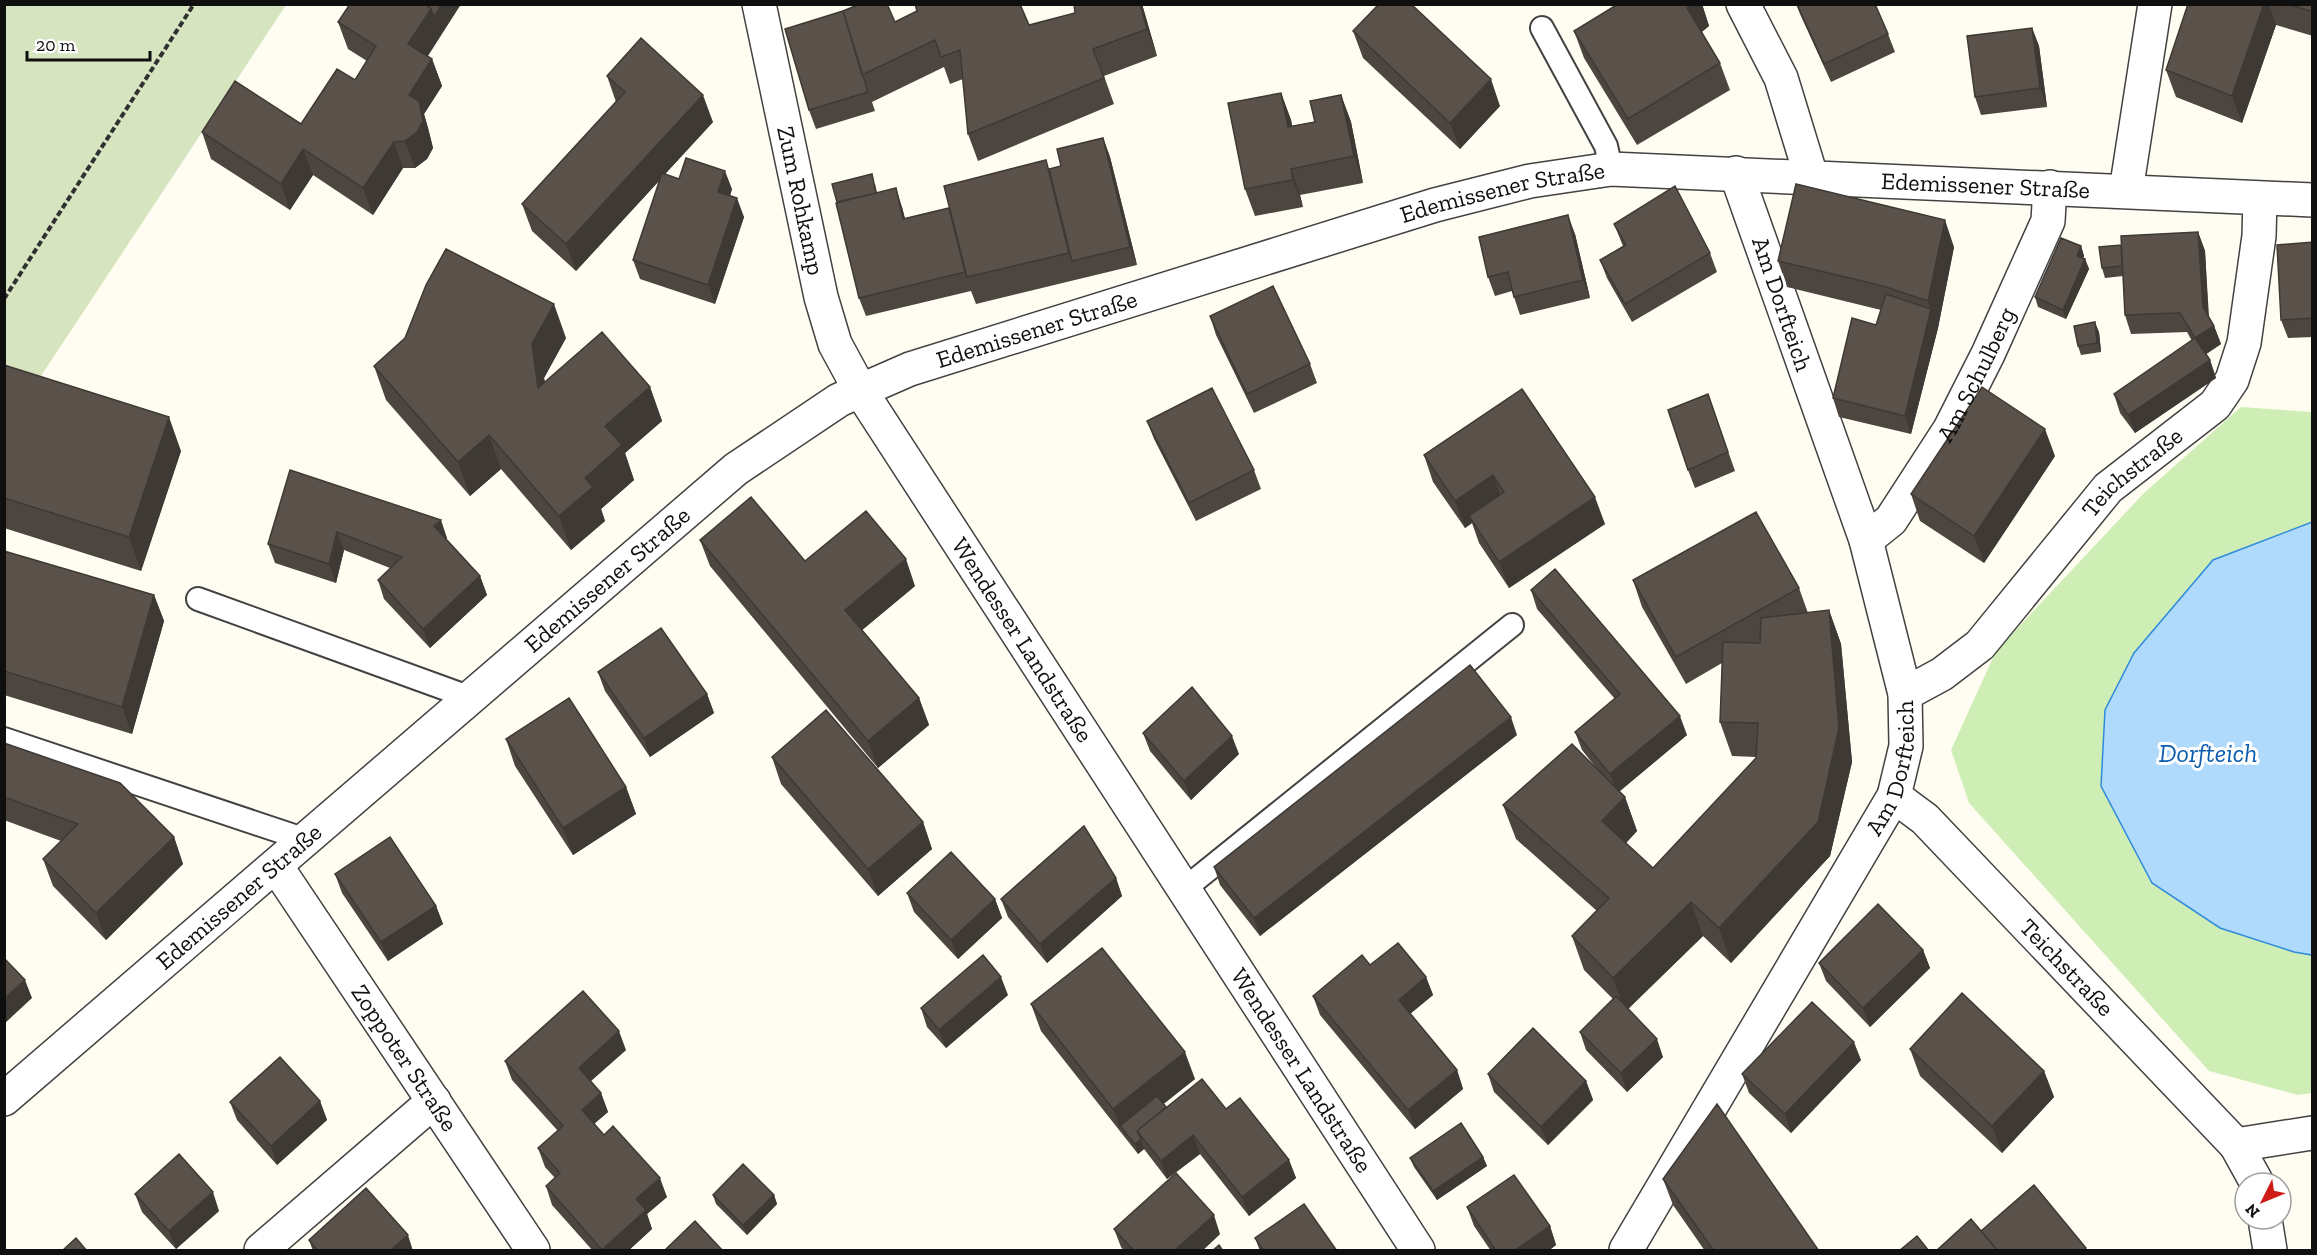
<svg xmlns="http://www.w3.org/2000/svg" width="2317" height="1255" viewBox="0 0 2317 1255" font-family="'Zilla Slab',serif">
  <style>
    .green { fill: #cfeeb6 }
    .cemetery { fill: #d6e5bf }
    .water { fill: #b0dafc; stroke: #2f8bdb; stroke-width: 1.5 }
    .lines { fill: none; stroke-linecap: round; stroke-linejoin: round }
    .service-casing { stroke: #424242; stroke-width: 26 }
    .minor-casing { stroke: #424242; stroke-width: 36 }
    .tertiary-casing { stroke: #424242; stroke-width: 36 }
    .path { stroke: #313131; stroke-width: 4; stroke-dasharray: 6 3; stroke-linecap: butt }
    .service { stroke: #fff; stroke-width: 22 }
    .minor { stroke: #fff; stroke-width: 33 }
    .tertiary { stroke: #fff; stroke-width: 33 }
    .wall { fill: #4d4640 }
    .shaded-wall { fill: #3e3934 }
    .building { fill: #59514a; stroke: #3e3934; stroke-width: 1.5 }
    .labels { text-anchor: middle; stroke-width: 6; stroke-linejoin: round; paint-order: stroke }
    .street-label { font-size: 24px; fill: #0f0f0f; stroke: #fff }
    .water-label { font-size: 26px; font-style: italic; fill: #0a5caf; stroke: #fff }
  </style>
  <rect width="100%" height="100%" fill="#fffdf1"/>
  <path class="green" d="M2241 407 2312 412V1093L2298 1095 2209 1071 1969 803 1951 750 1996 651 2144 493Z"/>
  <path class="cemetery" d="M5 5H286L39 379 5 367Z"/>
  <path class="water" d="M2312 522V955L2294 952 2220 928 2152 883 2101 786 2105 710 2134 653 2213 560Z"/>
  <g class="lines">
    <defs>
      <path id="service" d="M1542 28 1606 146 1611 169
        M198 599 471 698
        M4 739 306 840
        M1183 890 1512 625"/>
      <g id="minor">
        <path d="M1743 4 1781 78 1811 176"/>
        <path d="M2126 191 2155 4"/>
        <path id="s1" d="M1866 540 1891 520 1950 429 1988 354 2048 221 2050 187"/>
        <path id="s2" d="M1905 694 1942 674 1980 645 2108 488 2215 405 2232 380 2244 343 2259 236 2260 199"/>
        <path id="s3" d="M1894 796 1925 819 2236 1145 2312 1133"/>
        <path id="s4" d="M276 866 533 1250"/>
        <path id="s5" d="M4 1099 736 469 839 400 910 369 1435 205 1530 181 1611 169 2312 200"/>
        <path d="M2236 1145 2257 1183"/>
        <path d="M2265 1219 2270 1250"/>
        <path d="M261 1250 434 1101"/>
        <path id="s6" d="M1626 1250 1894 796 1906 746 1905 694 1866 540 1736 173"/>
      </g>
      <g id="tertiary">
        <path id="s7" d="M759 4 821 297 835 344 860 390 1418 1250"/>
      </g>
    </defs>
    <use href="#service" class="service-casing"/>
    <use href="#minor" class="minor-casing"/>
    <use href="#tertiary" class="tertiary-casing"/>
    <path class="path" d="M4 299 194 4"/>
    <use href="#service" class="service"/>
    <use href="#minor" class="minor"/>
    <use href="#tertiary" class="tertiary"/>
  </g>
  <path class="wall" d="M350 4H461L428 56 432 59 442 86 424 114 428 128 433 148 427 159 415 168H403L373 215 313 175 290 210 211 159 202 132 301 124 355 80 367 61 348 49 338 22Z
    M1074 4H1142L1157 56 1104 76 1114 104 978 161 968 134 963 79 950 84 944 67 872 102 875 111 816 129 809 110 895 22 1029 25 1075 13Z
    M1615 4H1702L1709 26 1702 32 1720 63 1730 90 1637 145 1584 58 1574 31 1616 6Z
    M1796 4H1875L1888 34 1895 52 1831 82 1800 14Z
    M2188 4H2313V36L2276 25 2242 123 2176 97 2166 70Z
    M2032 28 2039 46 2047 107 1981 115 1975 97Z
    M1353 31 1500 106 1460 149 1363 58Z
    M607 76 713 122 665 174 679 179 732 189 730 196 744 217 715 304 640 279 633 260 660 180 576 271 532 231 522 204 616 102Z
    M1281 93 1291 120 1292 126 1315 122 1341 95 1351 122 1363 183 1300 195 1303 207 1255 216 1245 189Z
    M1103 138 1110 157 1137 265 976 304 971 291 866 316 859 298 875 184 877 193 902 207 905 219 949 208 1049 169 1061 166Z
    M1614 224 1710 253 1717 272 1632 322 1607 278 1600 260 1623 246Z
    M2198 232 2205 251 2209 317 2214 326 2221 344 2206 354 2210 360 2216 378 2135 433 2120 413 2114 394 2192 341 2187 332 2131 334 2125 315 2123 276 2105 278 2102 268 2121 245Z
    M1575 234 1590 298 1520 315 1512 291 1495 296 1488 277Z
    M2313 242V337L2288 338 2281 320Z
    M2081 246 2084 256 2083 258 2085 259 2089 269 2066 319 2038 307 2035 297Z
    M1954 247 1938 328 1911 434 1839 417 1833 398 1876 325 1881 310 1787 287 1778 261Z
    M1210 316 1310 364 1317 383 1254 413 1216 335Z
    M2099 332 2101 352 2081 355 2078 346Z
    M566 338 544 378 545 382 650 387 662 421 625 453 634 480 601 509 605 521 571 550 501 469 470 496 386 400 374 366Z
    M4 365 181 451 141 571 4 528Z
    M1522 389 1605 524 1509 588 1479 543 1472 523 1465 528 1433 482 1424 455Z
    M1708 394 1735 471 1695 488 1688 470Z
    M1147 421 1254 470 1261 489 1196 521 1154 439Z
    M2055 456 1984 563 1920 521 1911 494Z
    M290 470 447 538 446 539 480 576 487 595 430 648 384 599 378 580 390 568 344 550 336 583 275 563 268 544Z
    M700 540 915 586 862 630 919 698 929 725 878 768 710 566Z
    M4 551 154 595 164 621 132 734 4 695Z
    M1633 580 1799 588 1808 613 1829 610 1841 644 1852 762 1830 856 1731 963 1703 936 1628 1009 1663 1057 1627 1092 1586 1050 1580 1032 1613 999 1584 970 1572 936 1597 911 1516 839 1503 805 1601 774 1582 750 1575 732 1615 699 1537 609 1531 590 1687 735 1619 792 1625 797 1637 831 1626 843 1653 868 1756 758V757L1732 756 1720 722 1722 663 1686 684 1642 607Z
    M598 672 707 694 714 713 650 757 605 691Z
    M1143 733 1239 754 1191 800 1150 751Z
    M1517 735 1260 936 1220 885 1214 867Z
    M506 739 626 787 636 814 573 855 515 766Z
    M4 743 174 837 183 864 106 940 53 886 43 859 61 841 4 820Z
    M772 757 923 822 932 849 878 896 781 784Z
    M335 874 436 906 443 924 388 961 342 893Z
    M1116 878 1122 896 1047 963 1008 917 1001 899Z
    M907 893 995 899 1002 918 958 959 914 912Z
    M1923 950 1930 968 1870 1027 1826 981 1819 963Z
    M1370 965 1426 977 1433 995 1410 1014 1457 1070 1463 1089 1415 1129 1320 1015 1313 996Z
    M1008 995 946 1048 927 1027 921 1008Z
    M1031 1004 1195 1079 1163 1104 1166 1107 1226 1109 1289 1160 1296 1178 1249 1216 1200 1154 1167 1179 1144 1149 1138 1154 1041 1031Z
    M1910 1049 2044 1071 2054 1097 2002 1153 1920 1076Z
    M626 1050 591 1081 601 1093 608 1112 594 1124 604 1135 667 1197 647 1214 652 1229 628 1251H593L552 1205 546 1186 555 1178 545 1167 538 1148 558 1131 512 1080 505 1061Z
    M1861 1060 1791 1133 1749 1093 1742 1074Z
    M1488 1074 1586 1081 1593 1100 1548 1145 1494 1092Z
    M320 1101 327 1120 277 1165 237 1120 230 1102Z
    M1483 1157 1487 1166 1437 1200 1414 1167 1410 1158Z
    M1663 1179 1819 1251H1705L1673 1205Z
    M135 1194 219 1211 176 1249 142 1212Z
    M713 1195H774L777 1204 747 1235 716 1204Z
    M1467 1207 1550 1226 1556 1245 1548 1251H1491L1474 1226Z
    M1114 1229 1220 1234 1202 1251H1124L1121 1247Z
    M1255 1238 1337 1251H1260Z
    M309 1240 413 1251H313Z"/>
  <path class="shaded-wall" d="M442 4H461L418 70 408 44 431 9Z
    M1140 4H1142L1157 56 1147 29Z
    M1693 4H1702L1709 26 1697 35 1687 8Z
    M2264 4H2269L2276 25 2242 123 2232 96Z
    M2032 28 2039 46 2047 107 2040 88Z
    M432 59 442 86 424 114 428 128 433 148 427 159 415 168 405 141 409 95Z
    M1491 79 1500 106 1460 149 1450 123Z
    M1281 93 1291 120 1298 154 1288 127Z
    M703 95 713 122 576 271 566 244Z
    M1341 95 1351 122 1363 183 1354 156Z
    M1103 138 1110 157 1137 265 1130 247Z
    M394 142 403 168 373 215 363 188Z
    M303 149 313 175 290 210 281 184Z
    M1291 169 1300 195 1303 207 1293 180Z
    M725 171 732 189 725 211 718 192Z
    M896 188 902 207 910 238 903 219Z
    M737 198 744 217 715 304 708 285Z
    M1568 215 1575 234 1590 298 1583 280Z
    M1945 220 1954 247 1938 328 1928 301Z
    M2198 232 2205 251 2209 326 2203 307Z
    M2081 246 2084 256 2080 265 2077 256Z
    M2085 259 2089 269 2066 319 2063 310Z
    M554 304 566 338 544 378 550 422 538 388 532 344Z
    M1931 309 1938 328 1911 434 1905 416Z
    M2095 322 2099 332 2101 352 2097 343Z
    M2214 326 2221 344 2202 357 2195 338Z
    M2210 360 2216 378 2135 433 2128 415Z
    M650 387 662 421 625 453 634 480 601 509 605 521 571 550 559 516 585 478 605 426Z
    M169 417 181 451 141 571 129 537Z
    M2045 429 2055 456 1984 563 1974 536Z
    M489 435 501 469 470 496 458 462Z
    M1493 475 1503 502 1469 516 1472 523 1465 528 1455 501Z
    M1595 497 1605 524 1509 588 1499 562Z
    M441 520 447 538 440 545 434 526Z
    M337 532 344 550 336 583 329 564Z
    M906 559 915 586 855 636 845 610Z
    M480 576 487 595 430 648 423 629Z
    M154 595 164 621 132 734 122 707Z
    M1829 610 1841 644 1852 762 1830 856 1731 963 1719 928Z
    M707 694 714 713 650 757 644 738Z
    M919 698 929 725 878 768 868 741Z
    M1680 716 1687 735 1617 793 1610 774Z
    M1511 717 1517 735 1260 936 1254 918Z
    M1232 736 1239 754 1191 800 1184 781Z
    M626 787 636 814 573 855 563 828Z
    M1625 797 1637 831 1615 855 1602 821Z
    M923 822 932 849 878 896 868 869Z
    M174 837 183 864 106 940 96 913Z
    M1116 878 1122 896 1047 963 1040 944Z
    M995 899 1002 918 958 959 951 940Z
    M1691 902 1703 936 1625 1012 1613 978Z
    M436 906 443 924 388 961 381 942Z
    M1923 950 1930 968 1870 1027 1863 1008Z
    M1001 977 1008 995 946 1048 939 1030Z
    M1426 977 1433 995 1405 1018 1399 1000Z
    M25 980 32 998 4 1024V999Z
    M619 1031 626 1050 585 1086 579 1068Z
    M1657 1039 1663 1057 1627 1092 1621 1073Z
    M1854 1042 1861 1060 1791 1133 1785 1114Z
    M1185 1052 1195 1079 1126 1134 1120 1126 1113 1109Z
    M1457 1070 1463 1089 1415 1129 1408 1110Z
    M2044 1071 2054 1097 2002 1153 1992 1126Z
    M1586 1081 1593 1100 1548 1145 1541 1127Z
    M601 1093 608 1112 589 1128 582 1110Z
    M320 1101 327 1120 277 1165 271 1146Z
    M1193 1135 1200 1154 1167 1179 1161 1161Z
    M1141 1139 1144 1149 1138 1154 1135 1144Z
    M1483 1157 1487 1166 1437 1200 1433 1191Z
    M1289 1160 1296 1178 1249 1216 1242 1197Z
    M660 1178 667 1197 647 1214 652 1229 628 1251H602V1250L636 1199Z
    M213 1192 219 1211 176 1249 169 1231Z
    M774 1195 777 1204 747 1235 743 1225Z
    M1214 1215 1220 1234 1202 1251H1174Z
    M1550 1226 1556 1245 1548 1251H1514Z
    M408 1235 413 1251H390Z"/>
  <path class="building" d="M350 4H425L431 9 408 44 432 59 409 95 419 101 423 121 417 132 405 141 394 142 363 188 303 149 281 184 202 132 235 81 301 124 337 69 355 80 376 46 338 22Z
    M425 4H442L434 17 431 9Z
    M860 4H887L895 22 917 11 915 4H1020L1029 25 1075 13 1074 4H1140L1147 29 1093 49 1104 78 968 134 960 50 941 57 935 40 862 75 843 11Z
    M1379 4H1411L1491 79 1450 123 1353 31Z
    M1618 4H1693L1687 8 1720 63 1628 119 1574 31Z
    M1797 4H1875L1888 34 1824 64Z
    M2188 4H2264L2232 96 2166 70Z
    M2288 4H2313V12Z
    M843 11 868 92 809 110 785 29Z
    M2032 28 2040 88 1975 97 1967 36Z
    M641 38 703 95 566 244 522 204 625 92 607 76Z
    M1281 93 1288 127 1315 122 1310 101 1341 95 1354 156 1291 169 1293 180 1245 189 1228 103Z
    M1103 138 1130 247 1072 261 1049 169 1061 166 1057 149Z
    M686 158 725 171 718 192 737 198 708 285 633 260 662 173 679 179Z
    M1046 160 1069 253 967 277 944 186Z
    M872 174 876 193 837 202 832 184Z
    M1796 184 1945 220 1928 301 1883 286 1778 261Z
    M1675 186 1710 253 1625 304 1600 260 1626 245 1614 224Z
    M896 188 903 219 949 208 965 272 859 298 836 203Z
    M1568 215 1583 280 1514 297 1508 272 1488 277 1479 237Z
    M2198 232 2203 307 2214 326 2195 338 2180 313 2125 315 2121 236Z
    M2061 238 2081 246 2077 256 2085 259 2063 310 2035 297Z
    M2313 242V318L2281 320 2277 245Z
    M2121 245 2122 266 2102 268 2099 247Z
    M446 249 554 304 532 344 538 388 602 332 650 387 605 426 622 445 585 478 593 487 559 516 489 435 458 462 374 366 405 338 426 285Z
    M1273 286 1310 364 1247 394 1210 316Z
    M1886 294 1931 309 1905 416 1833 398 1852 318 1876 325Z
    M2095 322 2097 343 2078 346 2074 326Z
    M2195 338 2210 360 2128 415 2114 394Z
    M4 365 169 417 129 537 4 498Z
    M1982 387 2045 429 1974 536 1911 494Z
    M1212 388 1254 470 1189 503 1147 421Z
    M1522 389 1595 497 1499 562 1469 516 1504 492 1493 475 1455 501 1424 455Z
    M1708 394 1728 452 1688 470 1668 410Z
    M290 470 441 520 434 526 480 576 423 629 378 580 402 557 337 532 329 564 268 544Z
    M751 497 805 561 866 511 906 559 845 610 919 698 868 741 700 540Z
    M1756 512 1799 588 1676 657 1633 580Z
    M4 551 154 595 122 707 4 671Z
    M1555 569 1680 716 1610 774 1575 732 1620 694 1531 590Z
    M1829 610 1839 728 1818 822 1719 928 1691 902 1613 978 1572 936 1609 898 1503 805 1572 744 1625 797 1602 821 1653 868 1756 758 1758 723 1720 722 1723 642 1760 643 1761 618Z
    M661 628 707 694 644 738 598 672Z
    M1470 665 1511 717 1254 918 1214 867Z
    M1192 687 1232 736 1184 781 1143 733Z
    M569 698 626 787 563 828 506 739Z
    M826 710 923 822 868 869 772 757Z
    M4 743 120 783 174 837 96 913 43 859 78 824 4 797Z
    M1084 826 1116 878 1040 944 1001 899Z
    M390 837 436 906 381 942 335 874Z
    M951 852 995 899 951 940 907 893Z
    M1878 904 1923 950 1863 1008 1819 963Z
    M1398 943 1426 977 1399 1000 1457 1070 1408 1110 1313 996 1362 955 1370 965Z
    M1102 948 1185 1052 1113 1109 1031 1004Z
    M983 955 1001 977 939 1030 921 1008Z
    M4 958 25 980 4 999Z
    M583 991 619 1031 579 1068 601 1093 582 1110 604 1135 613 1126 660 1178 636 1199 646 1210 602 1250 546 1186 560 1173 538 1148 563 1126 505 1061Z
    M1962 993 2044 1071 1992 1126 1910 1049Z
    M1616 996 1657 1039 1621 1073 1580 1032Z
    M1812 1002 1854 1042 1785 1114 1742 1074Z
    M1533 1028 1586 1081 1541 1127 1488 1074Z
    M280 1057 320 1101 271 1146 230 1102Z
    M1202 1079 1226 1109 1240 1098 1289 1160 1242 1197 1193 1135 1161 1161 1137 1131Z
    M1157 1096 1166 1107 1137 1131 1141 1139 1135 1144 1120 1126Z
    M1717 1104 1819 1251H1714L1663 1179Z
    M1461 1123 1483 1157 1433 1191 1410 1158Z
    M179 1154 213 1192 169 1231 135 1194Z
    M743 1164 774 1195 743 1225 713 1195Z
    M1176 1173 1214 1215 1174 1251H1134L1114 1229Z
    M1514 1175 1550 1226 1514 1251H1496L1467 1207Z
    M2034 1185 2086 1248 2084 1251H1998L1981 1231Z
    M366 1188 408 1235 390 1251H318L309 1240Z
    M1304 1204 1337 1251H1264L1255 1238Z
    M1971 1219 1998 1251H1936Z
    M695 1221 723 1251H664Z
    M1917 1236 1929 1251H1899Z
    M76 1238 87 1251H62Z
    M1219 1245 1223 1251H1212Z"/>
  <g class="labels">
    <g class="street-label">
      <text dy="8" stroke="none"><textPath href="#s5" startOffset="2272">Edemissener Straße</textPath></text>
      <text dy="8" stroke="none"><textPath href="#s5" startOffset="1786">Edemissener Straße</textPath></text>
      <text dy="8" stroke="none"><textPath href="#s7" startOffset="201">Zum Rohkamp</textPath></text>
      <text transform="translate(1782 304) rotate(71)" y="8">Am Dorfteich</text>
      <text dy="8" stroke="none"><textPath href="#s5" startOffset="1300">Edemissener Straße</textPath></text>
      <text dy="8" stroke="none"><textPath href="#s1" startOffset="201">Am Schulberg</textPath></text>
      <text dy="8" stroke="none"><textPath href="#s2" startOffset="321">Teichstraße</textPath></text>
      <text dy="8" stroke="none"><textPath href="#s5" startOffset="796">Edemissener Straße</textPath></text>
      <text dy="8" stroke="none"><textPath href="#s7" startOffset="699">Wendesser Landstraße</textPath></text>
      <text dy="8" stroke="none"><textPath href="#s6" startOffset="554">Am Dorfteich</textPath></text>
      <text dy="8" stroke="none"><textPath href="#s5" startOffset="310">Edemissener Straße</textPath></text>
      <text dy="8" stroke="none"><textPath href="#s3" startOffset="244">Teichstraße</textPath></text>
      <text dy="8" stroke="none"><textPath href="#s4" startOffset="231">Zoppoter Straße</textPath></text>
      <text dy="8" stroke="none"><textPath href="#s7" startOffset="1212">Wendesser Landstraße</textPath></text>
    </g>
    <g class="water-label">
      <text x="2208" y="762">Dorfteich</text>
    </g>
  </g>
  <rect width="2317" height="1255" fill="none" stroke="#0f0f0f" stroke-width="12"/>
  <g transform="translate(2263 1201) rotate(227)"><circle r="28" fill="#ffffff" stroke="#9f9f9f" stroke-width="1.5"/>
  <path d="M0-4.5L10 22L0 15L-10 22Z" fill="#ce1c18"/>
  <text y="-9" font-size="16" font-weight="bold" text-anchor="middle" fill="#0f0f0f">N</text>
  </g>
  <path d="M27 51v9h123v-9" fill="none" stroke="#0f0f0f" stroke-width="3"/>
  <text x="36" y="51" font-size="18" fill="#0f0f0f" stroke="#ffffff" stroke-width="4.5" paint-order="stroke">20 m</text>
</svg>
